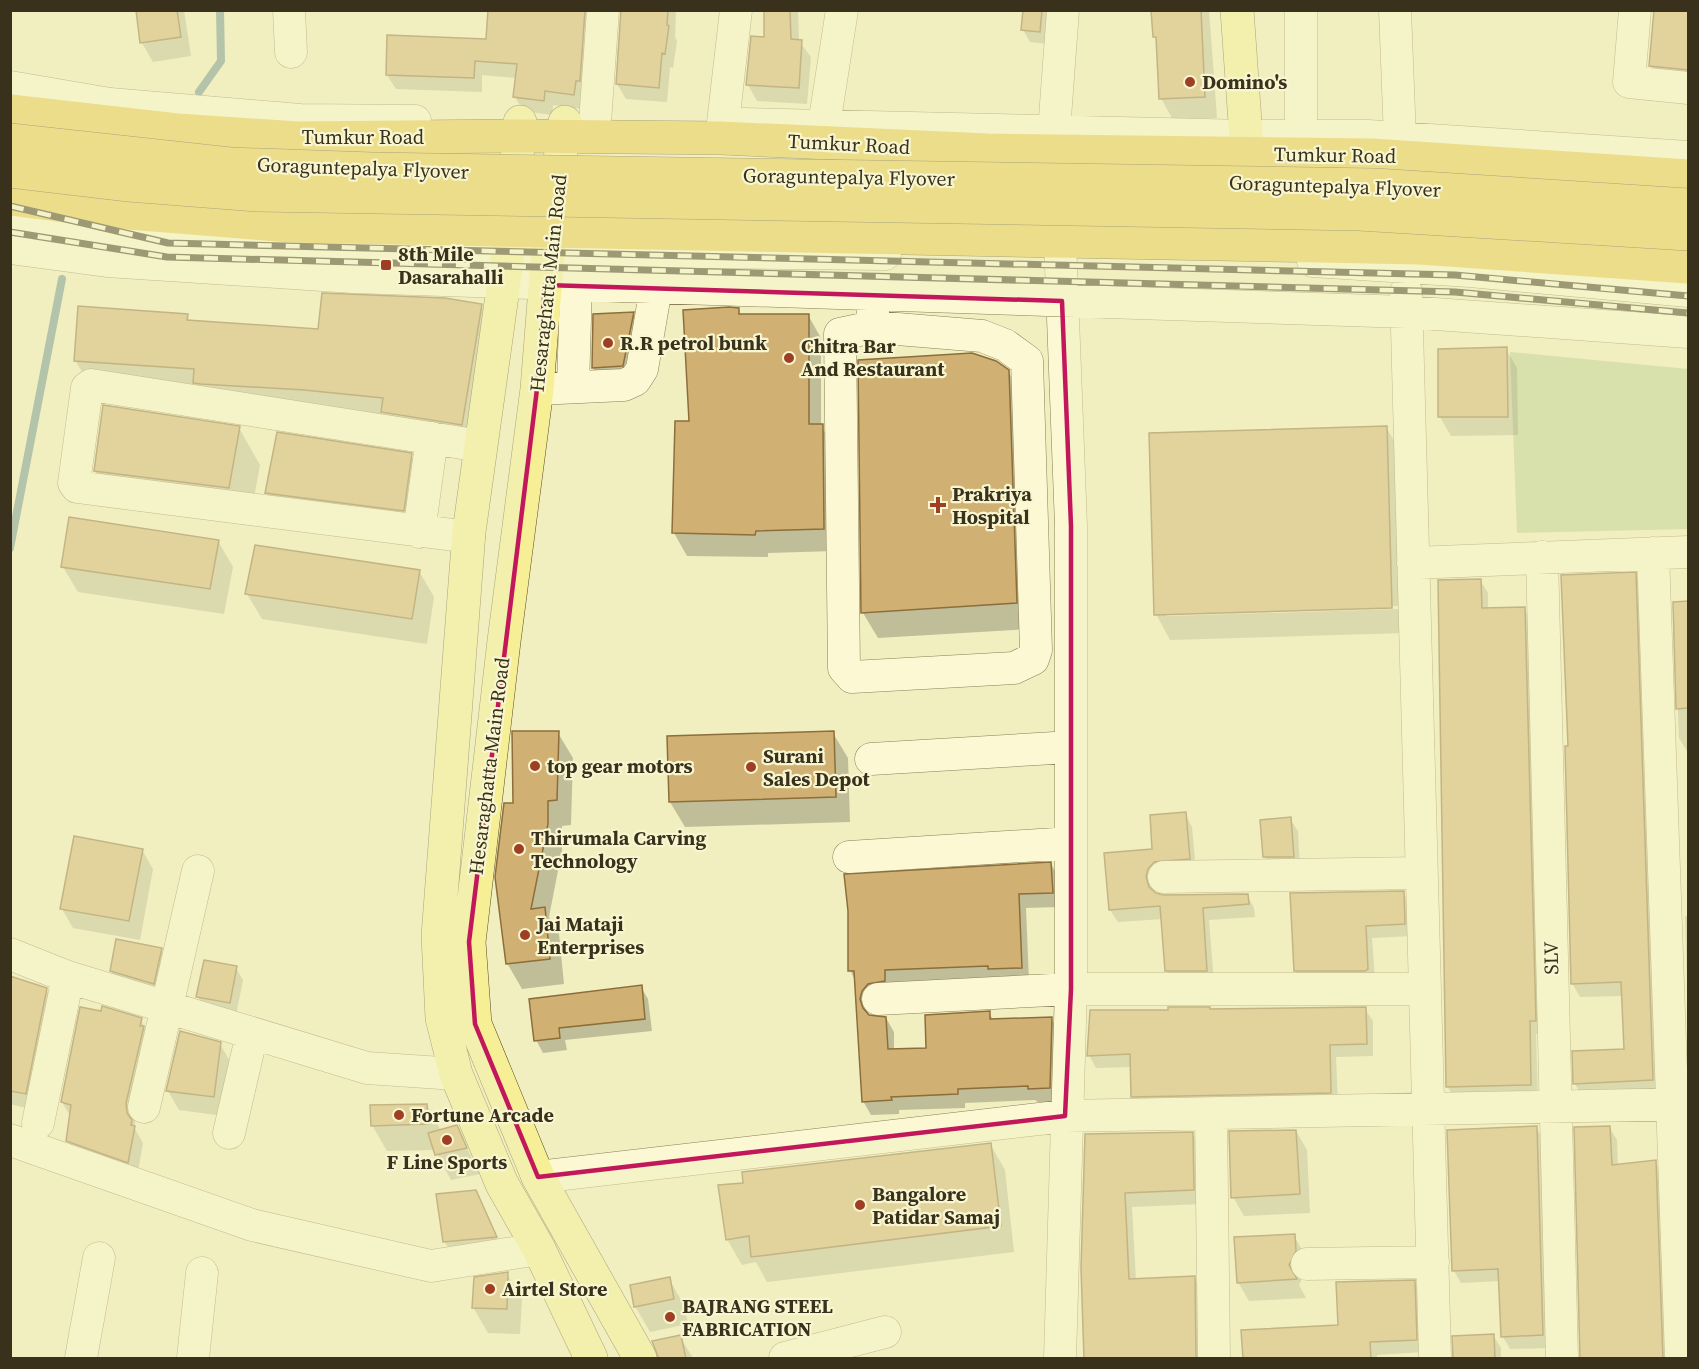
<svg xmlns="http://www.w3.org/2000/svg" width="1699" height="1369" viewBox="0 0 1699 1369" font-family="'Source Serif 4',serif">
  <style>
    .green { fill: #bacf93 }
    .shadow { fill: #0003; fill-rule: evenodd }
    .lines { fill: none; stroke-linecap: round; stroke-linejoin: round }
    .stream { stroke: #699190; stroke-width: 8 }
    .building { fill: #d1b173; stroke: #8c6e3b; stroke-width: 1.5 }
    .minor-casing { stroke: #8b7f57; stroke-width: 33 }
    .major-casing { stroke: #584b2b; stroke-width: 34 }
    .highway-casing { stroke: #584b2b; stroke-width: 34 }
    .minor { stroke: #fbf8d3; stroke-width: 32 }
    .major { stroke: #f7ef95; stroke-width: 33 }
    .highway { stroke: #e6c74a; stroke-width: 33 }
    .rail-casing { stroke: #39311c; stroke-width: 7 }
    .rail { stroke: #f8f6d0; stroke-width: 4.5; stroke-dasharray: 14; stroke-linecap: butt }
    .highway-bridge-casing { stroke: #584b2b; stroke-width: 34; stroke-linecap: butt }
    .highway-bridge { stroke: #e6c74a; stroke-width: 33 }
    .marked { fill: none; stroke: #c2185b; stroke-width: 4.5; stroke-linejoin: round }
    .poi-dot { fill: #9e3f23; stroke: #f8f6d0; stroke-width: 2 }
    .labels { text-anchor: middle; stroke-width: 4.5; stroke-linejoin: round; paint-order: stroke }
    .poi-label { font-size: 20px; font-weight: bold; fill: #39311c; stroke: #f8f6d0; text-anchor: start }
    .street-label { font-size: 20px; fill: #39311c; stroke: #f8f6d0 }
  </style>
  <rect width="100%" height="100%" fill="#f1eec0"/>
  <path class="green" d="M1510 352 1688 369V529L1517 533Z"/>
  <path class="shadow" d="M137 10H184L191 56 153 62 142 43Z
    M490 10H600L582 109 553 105 552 115 523 111 515 97 517 78 482 75V92L396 89 387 75 487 40Z
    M676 10 675 37 677 41 673 68 670 67 667 102 626 99 617 84 622 11Z
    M765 10H798L799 41 811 57 807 104 757 101 748 85 766 39Z
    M1025 10H1050L1047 44 1030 42 1023 30Z
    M1152 10H1209L1217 118 1173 120 1161 98 1158 42 1155 36Z
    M1688 10V94L1665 91 1650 66Z
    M481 305 493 327 474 446 88 382 75 360 187 315 190 321 319 331Z
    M738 309 741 316 808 315 821 338V426L835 448 836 551 768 553V557L687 556 674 533 676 423H690Z
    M633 313 636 319 625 371 596 374 593 368 595 315Z
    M1506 349 1517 368 1518 435 1451 436 1440 417 1439 350Z
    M1008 371 1023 397 1030 629 878 638 863 613Z
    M1386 427 1401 453 1405 633 1170 640 1156 614ZM1399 606V609L1167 616V613Z
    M239 428 260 465 249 525 117 508 95 471Z
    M411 455 432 492 425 547 288 530 267 493Z
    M218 541 233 567 224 614 78 592 63 567Z
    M419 571 434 597 427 644 262 619 247 594Z
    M1688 571V751H1687L1679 738 1674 604 1688 603Z
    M1635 574 1643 588 1661 1094 1583 1098 1575 1084 1625 1050 1623 996 1580 997 1572 983 1569 747Z
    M1480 580 1488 593V609H1524L1532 622 1542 1034H1536L1538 1098 1455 1099 1447 1086Z
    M558 733 573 758 571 825 562 826V850L549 917 559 934 564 984 522 989 507 963Z
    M833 733 848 758 850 822 685 827 670 802Z
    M1185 814 1192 827 1196 871 1155 882 1152 892 1164 896 1247 895 1254 908 1255 917 1209 920 1214 983H1174L1167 971 1163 919 1118 922 1110 910 1154 850Z
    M1290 819 1298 831 1300 869 1272 870 1265 857 1262 821Z
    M142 850 153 869 140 940 73 928 62 909Z
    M1051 864 1059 878 1060 907 1026 908 1029 981 869 1006 867 1015 886 1018 894 1032V1051L928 1049 989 1013 994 1021 1051 1018 1059 1032 1057 1102H1038L1035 1100 965 1103V1108L899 1110V1114L871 1115 863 1101 856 982 850 970Z
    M1403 893 1411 905 1412 936 1372 938 1375 981 1302 983 1295 971Z
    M1685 916H1688V1013Z
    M161 950 168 962 160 996 118 983 111 971Z
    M236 968 243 980 236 1015 205 1009 198 997Z
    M10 978 46 989 56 1006 35 1110 10 1104Z
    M641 987 648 999 652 1031 565 1040 567 1050 543 1053 536 1040 531 1001Z
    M1365 1009 1373 1021V1056L1336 1057 1338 1105 1140 1109 1133 1096 1132 1067 1096 1068 1089 1055Z
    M141 1020 152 1043 135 1120V1129L143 1143 137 1177 77 1156 68 1140 71 1117 62 1102Z
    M220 1044 231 1063 224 1116 179 1110 168 1091Z
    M427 1105 441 1131 456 1127 480 1174 451 1180 435 1150 387 1151 372 1125Z
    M1536 1127 1545 1143 1550 1348 1510 1349 1503 1337 1500 1281 1461 1283 1454 1271Z
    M1609 1127 1617 1140 1618 1166 1655 1162 1663 1174 1671 1358H1581Z
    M1296 1131 1307 1150 1310 1213 1244 1216 1233 1197Z
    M1192 1133 1201 1147V1204L1132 1207 1136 1280 1194 1277 1202 1291 1203 1358H1086V1135Z
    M990 1144 1005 1170 1014 1252 767 1282 756 1262 742 1265 727 1239 744 1184Z
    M479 1198 499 1243 448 1247 444 1241Z
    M1294 1236 1305 1255 1306 1271 1299 1285 1306 1298 1249 1301 1238 1282Z
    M507 1274 522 1299 520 1334 488 1333 473 1307Z
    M669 1279 684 1305 688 1324 650 1332 635 1306Z
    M1414 1282 1421 1294 1423 1352 1377 1355V1358H1244L1339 1327Z
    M1493 1335 1501 1348V1358H1453L1454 1337Z
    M680 1337 693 1358H660Z"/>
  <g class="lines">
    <path class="stream" d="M199 92 221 61 220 10
      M10 548 62 279"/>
  </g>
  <path class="building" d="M136 10H177L181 37 140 43Z
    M488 10H585L580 81H576L574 95 545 91 544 101 513 97 517 64 475 61 474 78 386 75 387 35 486 39Z
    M621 10H668L667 25 669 26 665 54 662 53 659 88 616 84Z
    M764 10H790L791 39 802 40 799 88 746 85 751 36 764 37Z
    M1023 10H1042L1040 32 1021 30Z
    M1151 10H1201L1205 97 1159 99 1156 37H1153Z
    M1654 10H1689V70L1649 66Z
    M322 293 445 298 482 304 462 425 381 412 383 398 304 390 201 384 193 383 194 369 74 361 78 306 188 314 187 320 318 329Z
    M729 307 739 308V314H809V424H823L824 529 756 531 755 535 672 533 675 421H689L683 310Z
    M634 312 623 366 592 368 593 314Z
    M1507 347 1508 417H1438V349Z
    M972 353 996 361 1009 370 1017 603 861 613 858 360Z
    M103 405 240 426 229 488 94 471Z
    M1387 426 1392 608 1154 615 1149 433Z
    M277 432 412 453 404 511 265 493Z
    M69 517 219 540 210 589 61 567Z
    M255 545 420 570 412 619 245 594Z
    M1636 572 1653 1080 1573 1084 1572 1051 1624 1049 1621 982 1571 984 1565 746H1568L1561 575Z
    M1481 579 1482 608 1525 607 1536 1021H1530L1531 1085 1446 1087 1438 580Z
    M1689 601V708L1676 709 1673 602Z
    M512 731H559L557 800 548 801V824L531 909 545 907 550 959 506 964 495 877 504 803H513Z
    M834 731 836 797 669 802 667 736Z
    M1186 812 1190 859 1154 862 1148 869 1146 877 1149 887 1156 893 1164 895 1248 894 1249 904 1203 908 1207 971H1165L1160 906 1109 910 1104 853 1152 849 1150 815Z
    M1291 817 1294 857H1263L1260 820Z
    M74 836 143 849 129 921 60 909Z
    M1051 862 1053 893 1019 894 1022 968 988 969V966L885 970V981L868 984 862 991 860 999 863 1008 869 1015 886 1017 888 1049 926 1048 925 1015 990 1011V1019L1052 1017 1050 1088 1028 1089V1086L958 1089V1094L891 1097 892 1100 862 1102 854 971H848V911L844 874Z
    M1404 891 1405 924 1366 926 1368 969 1365 971H1294L1290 893Z
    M116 939 162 948 154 984 110 971Z
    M204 960 237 966 230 1003 196 997Z
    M10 976 47 988 26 1094 10 1091Z
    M642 985 645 1019 559 1028 560 1038 534 1041 529 999Z
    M102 1006 142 1018 140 1026H144L126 1103 127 1113 132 1120 131 1125 135 1126 128 1163 66 1141 71 1105 61 1102 80 1007 101 1011Z
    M1168 1007H1210V1009L1366 1007 1367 1044 1330 1045 1331 1093 1131 1097 1130 1054 1087 1056 1090 1010H1168Z
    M180 1031 221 1042 214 1097 166 1091Z
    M427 1104 428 1124 371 1126 370 1105Z
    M457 1125 467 1148 435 1155 428 1133Z
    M1537 1126 1543 1335 1501 1337 1498 1269 1452 1271 1447 1130Z
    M1610 1126 1612 1165 1656 1160 1663 1359H1580L1574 1127Z
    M1296 1130 1300 1194 1231 1198 1229 1131Z
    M1193 1132 1194 1190 1125 1193 1129 1279 1195 1276 1196 1359H1084L1081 1268 1085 1134Z
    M991 1143 1001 1226 751 1257 749 1236 726 1240 718 1185 743 1183 742 1172Z
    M476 1190 497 1237 443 1242 436 1194Z
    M1295 1234 1296 1251 1289 1265 1297 1279 1237 1283 1234 1237Z
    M508 1272 507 1309 472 1308 474 1277Z
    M670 1277 674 1299 634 1307 630 1285Z
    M1415 1280 1417 1340 1370 1342 1371 1359H1243L1241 1330 1338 1325 1336 1282Z
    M1494 1334 1495 1359H1453L1452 1336Z
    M681 1335 686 1359H659L652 1341Z"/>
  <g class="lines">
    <defs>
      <path id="minor" d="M289 10 291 52
        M1301 10V136
        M1395 10 1400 138
        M1635 10 1629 82 1688 88
        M10 87 110 104 300 120 415 121
        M595 122 603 10
        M723 123 736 10
        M744 124 1246 136H1368L1688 157
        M824 125 842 10
        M1054 131 1063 10
        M10 217 215 242 508 250 885 254
        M1060 240 1071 526V843
        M10 248 107 261 353 277 1407 312 1688 332
        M1313 261 1470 271 1688 291
        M1406 292 1435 1358
        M873 327 982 336 1005 345 1027 361 1036 650 1033 659 1014 668 852 677 844 668 840 334 873 327V295
        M573 387 576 286
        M537 389 624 385 635 380 642 369 656 288
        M419 532 432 438
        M469 537 77 487 74 483 87 388 91 385 481 446
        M1653 553 1681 1358
        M1542 557 1562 1358
        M1413 563 1688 552
        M871 759 1071 747
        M849 857 1071 843V989L1060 1358
        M1164 877 1421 873
        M10 954 68 977 367 1068 456 1074
        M878 999 1071 989H1425
        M144 1107 198 871
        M1211 1114 1214 1358
        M38 1123 68 977
        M229 1133 252 1034
        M10 1140 252 1225 431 1266 539 1249
        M538 1177 1065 1116 1688 1104
        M1307 1264 1433 1262
        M81 1358 99 1258
        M193 1358 202 1273
        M785 1358 885 1332"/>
      <path id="major" d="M1237 10 1246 136
        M520 122 511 231 469 532 438 936 442 1018 456 1074 502 1184 539 1249 591 1358
        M565 122 548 251 537 389 504 641 469 942 475 1024 538 1177 640 1358"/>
      <path id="highway" d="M10 111 177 130 297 138 520 136 720 138 987 150 1372 155 1688 176
        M10 199 104 211 290 226 1420 248 1688 267"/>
    </defs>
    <use href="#minor" class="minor-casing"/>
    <use href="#major" class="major-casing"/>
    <use href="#highway" class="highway-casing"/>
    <use href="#minor" class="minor"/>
    <use href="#major" class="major"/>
    <use href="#highway" class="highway"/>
    <defs>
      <path id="rail" d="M10 206 168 243 1455 275 1688 296
        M10 232 167 257 1455 292 1688 313"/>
    </defs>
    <use href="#rail" class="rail-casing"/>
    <use href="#rail" class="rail"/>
    <defs>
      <path id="highway-bridge" d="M10 140 230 164 372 169 1375 185 1688 205
        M10 171 129 185 258 195 1359 214 1688 234"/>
    </defs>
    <use href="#highway-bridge" class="highway-bridge-casing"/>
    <use href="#highway-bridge" class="highway-bridge"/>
  </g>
  <path d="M0 0H1699V1369H0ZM545 285 1062 301 1071 526V989L1065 1116 538 1177 475 1024 469 942 537 389Z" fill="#f1eec0" fill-opacity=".55" fill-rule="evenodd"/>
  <path class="marked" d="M545 285 1062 301 1071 526V989L1065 1116 538 1177 475 1024 469 942 537 389Z"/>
  <g class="poi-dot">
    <circle cx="1190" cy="82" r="6"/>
    <rect x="380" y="259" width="12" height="12" rx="3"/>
    <circle cx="608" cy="343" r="6"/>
    <circle cx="789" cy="358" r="6"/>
    <path d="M935 496h6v6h6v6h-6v6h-6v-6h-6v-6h6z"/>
    <circle cx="535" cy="766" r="6"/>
    <circle cx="751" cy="767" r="6"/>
    <circle cx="519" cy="849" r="6"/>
    <circle cx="525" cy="935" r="6"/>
    <circle cx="399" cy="1115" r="6"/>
    <circle cx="447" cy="1140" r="6"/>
    <circle cx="860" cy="1205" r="6"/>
    <circle cx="490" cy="1289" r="6"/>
    <circle cx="670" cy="1317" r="6"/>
  </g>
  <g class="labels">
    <g class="poi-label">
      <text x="1202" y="89">Domino's</text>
      <text x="398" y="261">8th Mile<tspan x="398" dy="23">Dasarahalli</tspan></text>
      <text x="620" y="350">R.R petrol bunk</text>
      <text x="801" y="353">Chitra Bar<tspan x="801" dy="23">And Restaurant</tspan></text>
      <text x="952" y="501">Prakriya<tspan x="952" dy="23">Hospital</tspan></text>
      <text x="763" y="763">Surani<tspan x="763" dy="23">Sales Depot</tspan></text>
      <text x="547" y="773">top gear motors</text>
      <text x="531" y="845">Thirumala Carving<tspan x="531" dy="23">Technology</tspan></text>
      <text x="537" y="931">Jai Mataji<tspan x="537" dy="23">Enterprises</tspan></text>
      <text x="411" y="1122">Fortune Arcade</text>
      <text x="447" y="1169" text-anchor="middle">F Line Sports</text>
      <text x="872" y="1201">Bangalore<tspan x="872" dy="23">Patidar Samaj</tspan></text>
      <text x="502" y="1296">Airtel Store</text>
      <text x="682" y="1313">BAJRANG STEEL<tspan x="682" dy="23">FABRICATION</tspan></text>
    </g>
    <g class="street-label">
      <text x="363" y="144">Tumkur Road</text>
      <text transform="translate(849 144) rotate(3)" y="7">Tumkur Road</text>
      <text transform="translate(1335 155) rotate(1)" y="7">Tumkur Road</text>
      <text transform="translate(363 168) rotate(2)" y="7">Goraguntepalya Flyover</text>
      <text transform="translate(849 177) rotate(1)" y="7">Goraguntepalya Flyover</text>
      <text transform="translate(1335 186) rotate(2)" y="7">Goraguntepalya Flyover</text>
      <text transform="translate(548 283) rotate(-84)" y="7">Hesaraghatta Main Road</text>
      <text transform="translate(489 766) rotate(-83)" y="7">Hesaraghatta Main Road</text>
      <text transform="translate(1551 958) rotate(-91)" y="7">SLV</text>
    </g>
  </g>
  <rect width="1699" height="1369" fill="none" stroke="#39311c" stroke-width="24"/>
</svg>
